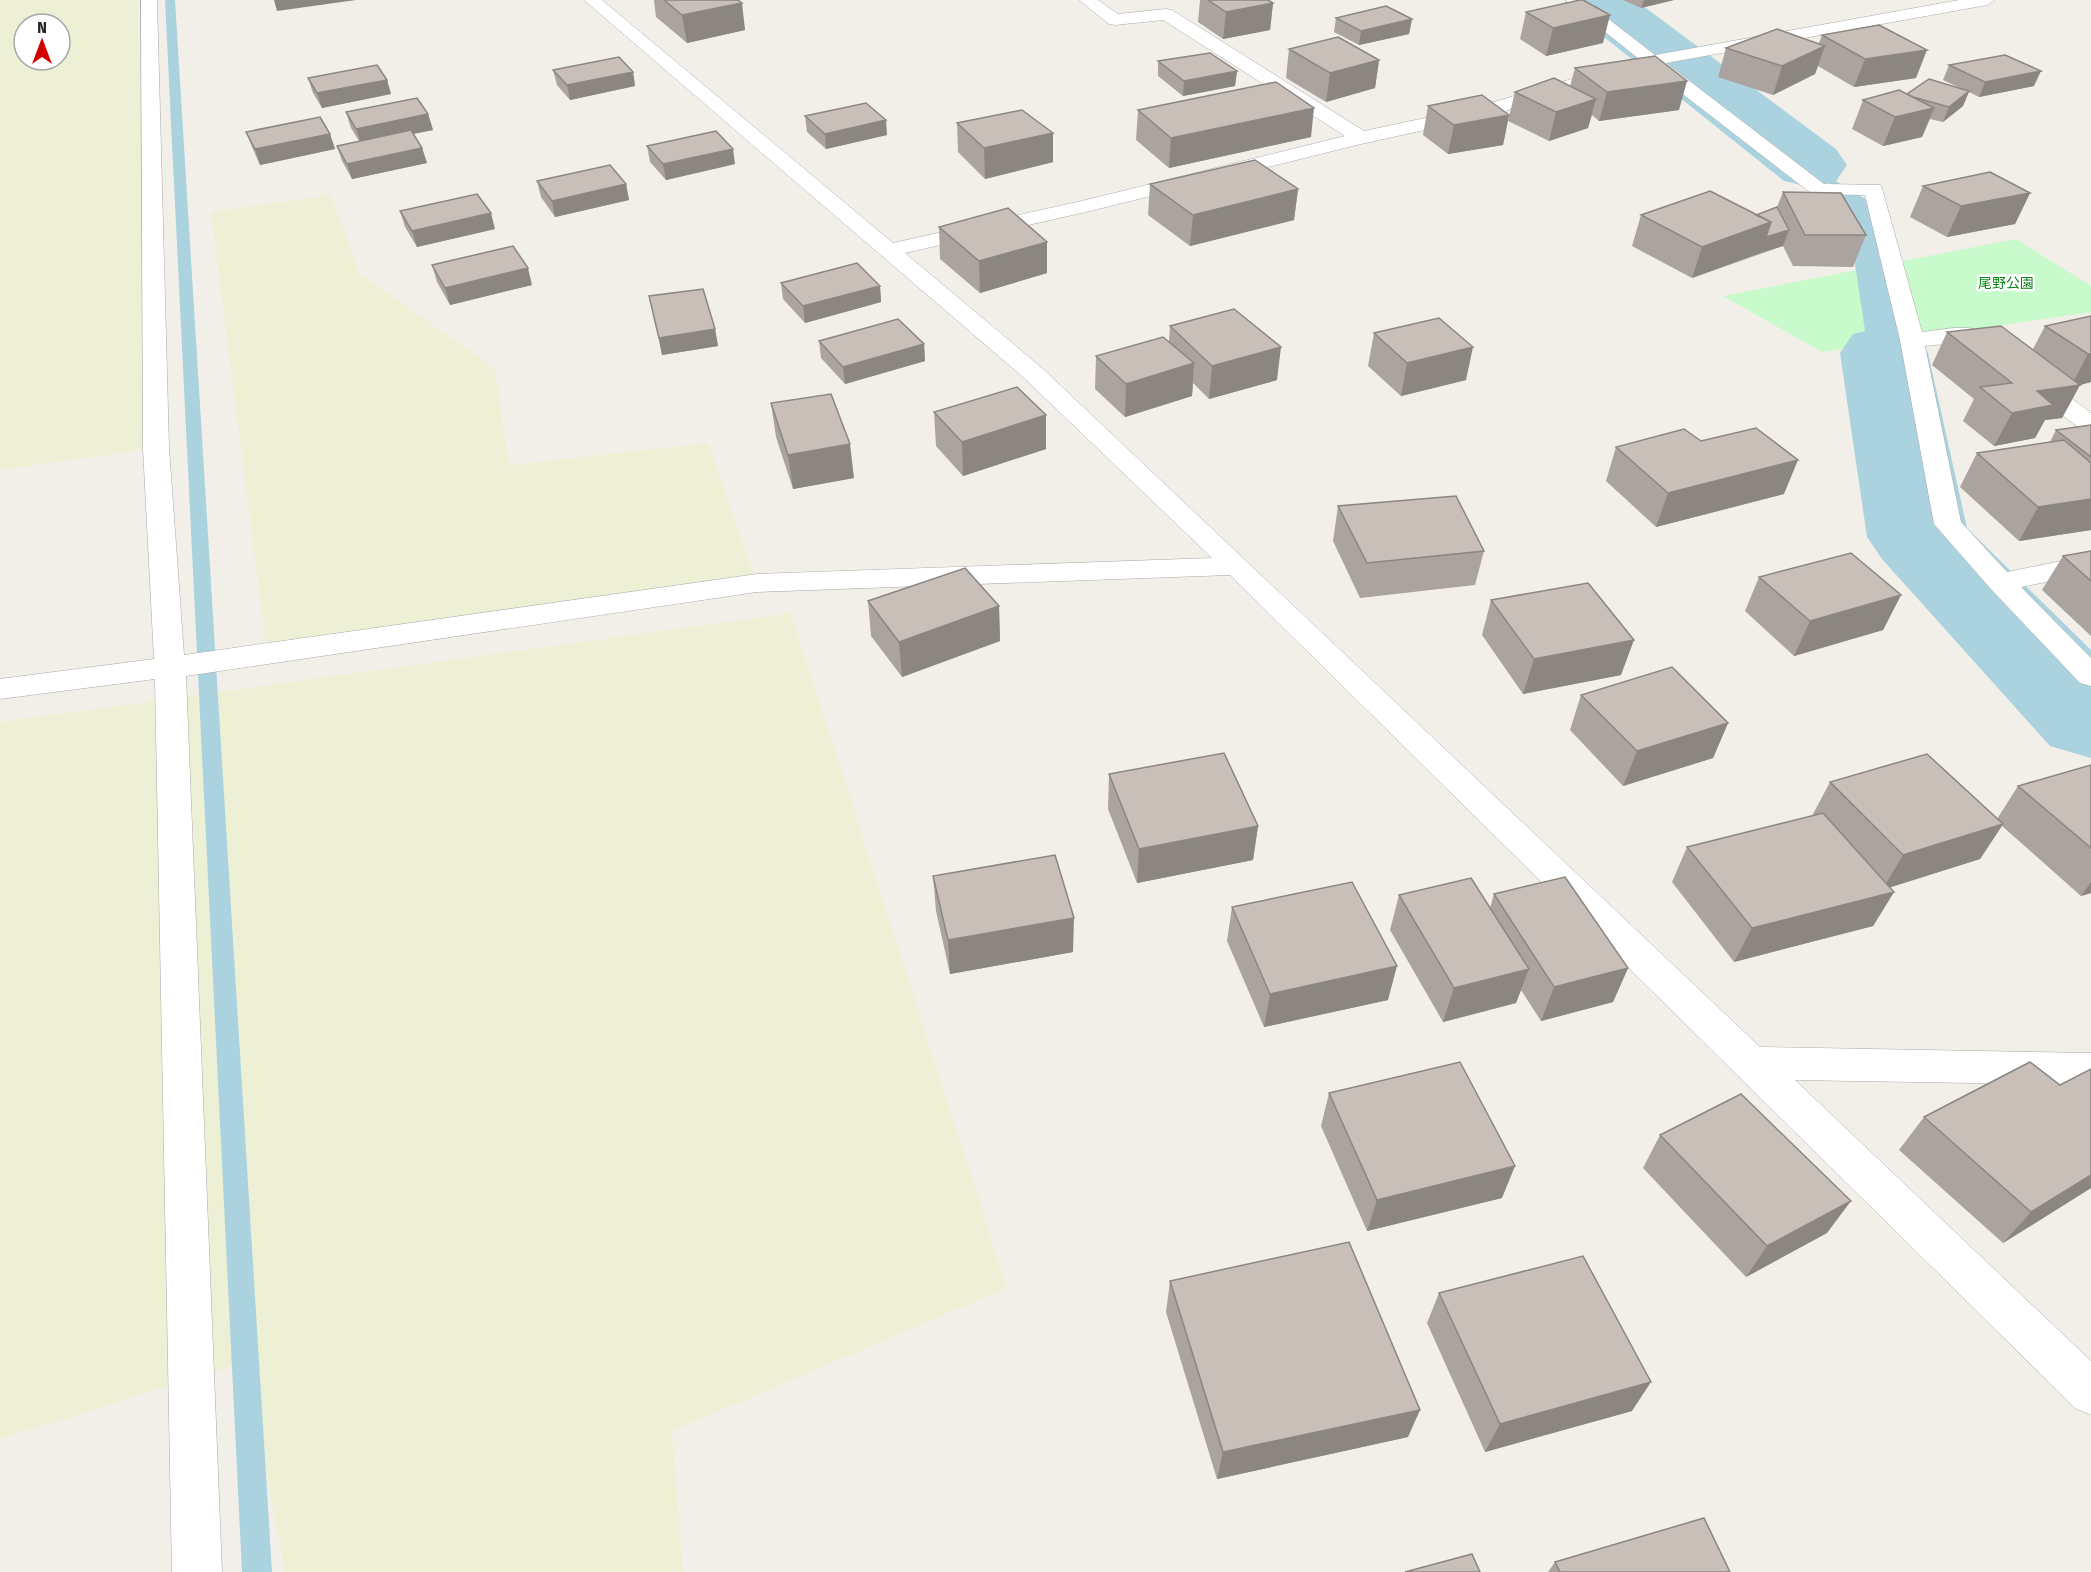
<svg xmlns="http://www.w3.org/2000/svg" width="2091" height="1572" viewBox="0 0 2091 1572" font-family="'Fira Sans Condensed','Noto Sans JP',sans-serif">
  <style>
    .farmland { fill: #eef0d5; fill-rule: evenodd }
    .park { fill: #c8facc }
    .water { fill: #aad3df }
    .lines { fill: none; stroke-linecap: round; stroke-linejoin: round }
    .stream { fill: #aad3df; fill-rule: evenodd }
    .river { fill: #aad3df; fill-rule: evenodd }
    .minor-casing { stroke: #a9a9a9; stroke-width: 1 }
    .minor { fill: #fff; fill-rule: evenodd }
    .wall { fill: #aba49e }
    .shaded-wall { fill: #8b8681 }
    .building { fill: #c7bfb8; stroke: #8b8681; stroke-width: 1.5 }
    .labels { text-anchor: middle; stroke-width: 5; stroke-linejoin: round; paint-order: stroke }
    .far-park-label { font-size: 14px; fill: #0c8416; stroke: #fff }
  </style>
  <rect width="100%" height="100%" fill="#f2efe9"/>
  <path class="farmland" d="M0 0H137L156 448 0 470ZM24 24H60V60H24Z
    M331 195 359 273 495 369 509 465 708 443 757 583 267 655 211 212Z
    M791 613 1007 1288 672 1431 683 1572H285L245 1362 0 1439V722Z"/>
  <path class="park" d="M2016 239 2091 286V312L1822 352 1723 296Z"/>
  <path class="water" d="M1681 63 1839 183 1877 206 1937 520 1893 515 1847 212 1831 185 1672 64Z"/>
  <g class="lines">
    <path class="stream" d="M165 0H175L272 1572H242Z"/>
    <path class="river" d="M1565 0H1635L1836 149 1847 165 1836 181 1810 187 1784 181 1574 13Z
      M1884 327 1915 334 1928 353 1967 528 2091 650V758L2050 746 1882 559 1867 537 1840 353 1853 334Z"/>
    <defs>
      <path id="minor" d="M141 0H157L169 448 184 655 757 574 1212 558 1024 378 584 0H602L893 243 1086 200 1345 136 1163 20 1115 25 1109 24 1079 0H1098L1118 14 1166 9 1172 10 1364 131 1477 107 1639 59 1565 0H1584L1655 55 1959 0H1995L1987 5 1666 63 1824 184 1881 185 1922 332C1950 329 1980 319 1999 346L1995 351C1982 354 1977 350 1967 342L1925 346 1961 522 2007 572 2091 555V573L2021 587 2091 658V686L2080 683 1990 588 1934 524 1900 340 1865 195 1812 194 1649 68 1488 116 1361 144 1086 212 905 253 1042 368 1760 1047 2091 1053V1085L1795 1080 2091 1361V1415L2075 1408 1230 575 757 592 186 676 222 1572H172L155 679 0 699V679L154 659 143 448Z
        M2033 374 2042 376 2091 413V433L2082 430 2024 386 2021 381 2024 376Z"/>
    </defs>
    <use href="#minor" class="minor-casing"/>
    <use href="#minor" class="minor"/>
  </g>
  <path class="wall" d="M654 0H738L745 30 687 43 656 17Z
    M1200 0H1268L1273 3 1270 30 1223 39 1198 22Z
    M1623 0H1674L1641 8Z
    M1526 12 1603 43 1546 56 1520 39Z
    M1336 18 1412 19 1409 34 1359 45 1334 32Z
    M1822 35 1916 78 1854 87 1818 66 1815 74 1773 95 1718 77 1726 48 1819 43Z
    M1289 49 1379 60 1375 88 1326 102 1286 78Z
    M1158 61 1237 71 1235 86 1183 96 1158 76Z
    M1949 65 2034 86 1979 97 1969 92 1963 106 1943 122 1930 119 1922 137 1883 146 1852 129 1863 100 1960 88 1943 80Z
    M1575 68 1679 110 1599 121 1592 115 1588 128 1549 141 1508 121 1515 92 1570 86Z
    M553 70 633 72 635 86 570 100 557 85Z
    M308 78 387 80 391 94 322 108 313 93Z
    M1428 106 1509 115 1503 145 1448 154 1423 135Z
    M1138 110 1311 137 1169 168 1136 140Z
    M346 112 428 114 433 130 413 134 422 148 427 163 352 179 342 161 337 146 359 141 351 128Z
    M805 116 887 135 826 149 807 132Z
    M957 123 1053 133V162L985 179 958 152Z
    M246 132 330 134 335 149 260 165 252 147Z
    M647 146 735 164 666 180 650 162Z
    M537 181 626 184 629 200 555 217 541 197Z
    M1150 184 1298 189 1294 220 1190 246 1148 215Z
    M1923 186 2030 193 2015 224 1947 237 1910 217Z
    M1783 192 1866 235 1853 267 1793 266 1783 246 1692 278 1632 246 1641 215H1756L1777 207Z
    M400 211 495 229 417 247 405 227Z
    M939 227 1047 242V273L980 293 940 259Z
    M432 265 532 285 450 305 437 282Z
    M781 283 880 286 881 302 805 323 783 299Z
    M649 296 715 329 718 346 662 355Z
    M2091 316V382L2080 385 2062 418 2045 420 2035 438 1994 446 1963 421 1974 399 1932 365 1947 332 2033 349 2045 326Z
    M1170 326 1277 380 1209 399 1193 383 1192 396 1125 417 1095 389 1096 356 1169 341Z
    M1374 333 1466 380 1401 396 1368 366Z
    M819 341 924 344 925 361 845 384 821 358Z
    M771 403 854 478 793 489 776 437Z
    M934 412 1046 415V449L963 476 936 446Z
    M2091 425V530L2019 541 1960 487 1977 453 2050 442 2056 430Z
    M1701 441 1784 494 1656 527 1606 481 1616 447Z
    M1338 506 1484 551 1475 585 1360 598 1333 541Z
    M2091 551V636L2042 590 2063 556Z
    M1759 577 1901 595 1883 630 1794 656 1745 611Z
    M1491 600 1621 675 1523 694 1482 635Z
    M868 601 999 606 1000 641 902 677 871 636Z
    M1581 695 1728 723 1713 758 1623 786 1570 730Z
    M2091 765V893L2081 896 2002 826 1980 859 1890 887 1894 892 1873 926 1734 962 1672 882 1687 847 1812 816 1830 782 1997 819 2018 786Z
    M1109 774 1258 826 1253 860 1137 883 1108 809Z
    M933 876 1073 952 950 974 936 911Z
    M1494 894 1628 968 1613 1002 1541 1021 1521 990 1516 1003 1443 1022 1390 930 1399 895 1490 908Z
    M1232 907 1388 1000 1264 1027 1227 941Z
    M2060 1085 2091 1188 2003 1243 1899 1150 1924 1117Z
    M1329 1093 1502 1198 1367 1231 1321 1126Z
    M1660 1135 1827 1233 1746 1277 1643 1168Z
    M1170 1281 1408 1437 1217 1479 1166 1312Z
    M1439 1293 1632 1411 1485 1452 1427 1323Z
    M1555 1562 1730 1572H1548Z"/>
  <path class="shaded-wall" d="M274 0H356L277 11Z
    M1644 0H1674L1641 8Z
    M742 3 745 30 687 43 682 15Z
    M1273 3 1270 30 1223 39 1226 12Z
    M1610 15 1603 43 1546 56 1553 28Z
    M1412 19 1409 34 1359 45 1361 31Z
    M1825 46 1815 74 1773 95 1782 66Z
    M1927 50 1916 78 1854 87 1865 59Z
    M1379 60 1375 88 1326 102 1330 73Z
    M1237 71 1235 86 1183 96 1184 81Z
    M2041 71 2034 86 1979 97 1985 82Z
    M633 72 635 86 570 100 567 85Z
    M387 80 391 94 322 108 317 93Z
    M1687 81 1679 110 1599 121 1607 92Z
    M1969 91 1963 106 1943 122 1949 107Z
    M1596 99 1588 128 1549 141 1556 112Z
    M1314 108 1311 137 1169 168 1171 138Z
    M1934 108 1922 137 1883 146 1895 117Z
    M428 114 433 130 361 144 356 129Z
    M1509 115 1503 145 1448 154 1454 125Z
    M886 120 887 135 826 149 825 134Z
    M1053 133V162L985 179 984 148Z
    M330 134 335 149 260 165 255 149Z
    M422 148 427 163 352 179 347 164Z
    M733 149 735 164 666 180 663 164Z
    M626 184 629 200 555 217 552 201Z
    M1298 189 1294 220 1190 246 1193 215Z
    M2030 193 2015 224 1947 237 1961 206Z
    M491 213 495 229 417 247 412 231Z
    M1771 222 1789 230 1783 246 1760 253 1692 278 1702 247Z
    M1047 242V273L980 293 979 261Z
    M528 268 532 285 450 305 445 288Z
    M880 286 881 302 805 323 803 306Z
    M715 329 718 346 662 355 659 338Z
    M924 344 925 361 845 384 843 367Z
    M1281 347 1277 380 1209 399 1212 366Z
    M1473 347 1466 380 1401 396 1407 363Z
    M2088 354H2091V382L2080 385 2062 418 2045 420 2035 438 1994 446 2012 413 2037 391 2071 386Z
    M1194 363 1192 396 1125 417 1126 384Z
    M1046 415V449L963 476 962 442Z
    M850 444 854 478 793 489 788 455Z
    M1798 460 1784 494 1656 527 1668 493Z
    M2091 499V530L2019 541 2038 507Z
    M1901 595 1883 630 1794 656 1810 621Z
    M999 606 1000 641 902 677 899 642Z
    M1634 640 1621 675 1523 694 1534 659Z
    M1728 723 1713 758 1623 786 1637 751Z
    M2003 824 1980 859 1882 890 1903 855Z
    M1258 826 1253 860 1137 883 1139 849Z
    M2091 882V893L2081 896Z
    M1894 892 1873 926 1734 962 1752 928Z
    M1074 918 1073 952 950 974 948 940Z
    M1397 966 1388 1000 1264 1027 1270 994Z
    M1628 968 1613 1002 1541 1021 1554 987Z
    M1529 969 1516 1003 1443 1022 1454 988Z
    M1515 1166 1502 1198 1367 1231 1377 1200Z
    M2091 1175V1188L2003 1243 2031 1212Z
    M1851 1201 1827 1233 1746 1277 1767 1246Z
    M1651 1382 1632 1411 1485 1452 1500 1424Z
    M1420 1410 1408 1437 1217 1479 1223 1452Z"/>
  <path class="building" d="M664 0H738L742 3 682 15Z
    M1208 0H1268L1273 3 1226 12Z
    M1580 0H1583L1610 15 1553 28 1526 12Z
    M1386 6 1412 19 1361 31 1336 18Z
    M1879 25 1927 50 1865 59 1822 35Z
    M1777 29 1825 46 1782 66 1726 48Z
    M1338 37 1379 60 1330 73 1289 49Z
    M1210 53 1237 71 1184 81 1158 61Z
    M2005 55 2041 71 1985 82 1949 65Z
    M1655 56 1687 81 1607 92 1575 68Z
    M619 57 633 72 567 85 553 70Z
    M377 65 387 80 317 93 308 78Z
    M1554 78 1596 99 1556 112 1515 92Z
    M1929 79 1969 91 1949 107 1913 97 1907 94Z
    M1276 82 1314 108 1171 138 1138 110Z
    M1899 90 1934 108 1895 117 1863 100Z
    M1482 95 1509 115 1454 125 1428 106Z
    M417 98 428 114 356 129 346 112Z
    M866 103 886 120 825 134 805 116Z
    M1022 110 1053 133 984 148 957 123Z
    M320 117 330 134 255 149 246 132Z
    M411 130 422 148 347 164 337 146Z
    M716 131 733 149 663 164 647 146Z
    M1255 160 1298 189 1193 215 1150 184Z
    M610 165 626 184 552 201 537 181Z
    M1990 172 2030 193 1961 206 1923 186Z
    M1710 191 1771 222 1702 247 1641 215Z
    M1783 192 1841 193 1866 235H1805Z
    M477 194 491 213 412 231 400 211Z
    M1777 207 1789 230 1766 237 1771 222 1756 215Z
    M1008 208 1047 242 979 261 939 227Z
    M513 246 528 268 445 288 432 265Z
    M857 263 880 286 803 306 781 283Z
    M703 289 715 329 659 338 649 296Z
    M1234 309 1281 347 1212 366 1170 326Z
    M2091 316V354H2088L2045 326Z
    M1439 318 1473 347 1407 363 1374 333Z
    M898 319 924 344 843 367 819 341Z
    M2001 326 2080 385 2037 391 2053 405 2012 413 1980 387 2012 383 1947 332Z
    M1163 337 1194 363 1126 384 1096 356Z
    M1017 387 1046 415 962 442 934 412Z
    M831 394 850 444 788 455 771 403Z
    M2091 425V457L2056 430Z
    M1756 428 1798 460 1668 493 1616 447 1684 429 1701 441Z
    M2064 440 2091 463V499L2038 507 1977 453Z
    M1456 496 1484 551 1367 563 1338 506Z
    M2091 551V581L2063 556Z
    M1851 553 1901 595 1810 621 1759 577Z
    M965 568 999 606 899 642 868 601Z
    M1588 583 1634 640 1534 659 1491 600Z
    M1672 667 1728 723 1637 751 1581 695Z
    M1224 753 1258 826 1139 849 1109 774Z
    M1927 754 2003 824 1903 855 1830 782Z
    M2091 765V848L2018 786Z
    M1823 813 1894 892 1752 928 1687 847Z
    M1055 855 1074 918 948 940 933 876Z
    M1565 877 1628 968 1554 987 1494 894Z
    M1471 878 1529 969 1454 988 1399 895Z
    M1352 882 1397 966 1270 994 1232 907Z
    M1460 1062 1515 1166 1377 1200 1329 1093Z
    M2030 1062 2060 1085 2091 1069V1175L2031 1212 1924 1117Z
    M1741 1094 1851 1201 1767 1246 1660 1135Z
    M1349 1242 1420 1410 1223 1452 1170 1281Z
    M1583 1256 1651 1382 1500 1424 1439 1293Z
    M1704 1518 1730 1572H1560L1555 1562Z
    M1472 1554 1480 1572H1405Z"/>
  <g class="labels">
    <g class="far-park-label">
      <text x="2006" y="288">尾野公園</text>
    </g>
  </g>
  <g transform="translate(42 42)"><circle r="28" fill="#ffffff" stroke="#a7a7a7" stroke-width="1.5"/>
  <path d="M0-4.5L10 22L0 15L-10 22Z" fill="#d40000"/>
  <text y="-9" font-size="16" font-weight="bold" text-anchor="middle" fill="#222222">N</text>
  </g>
</svg>
